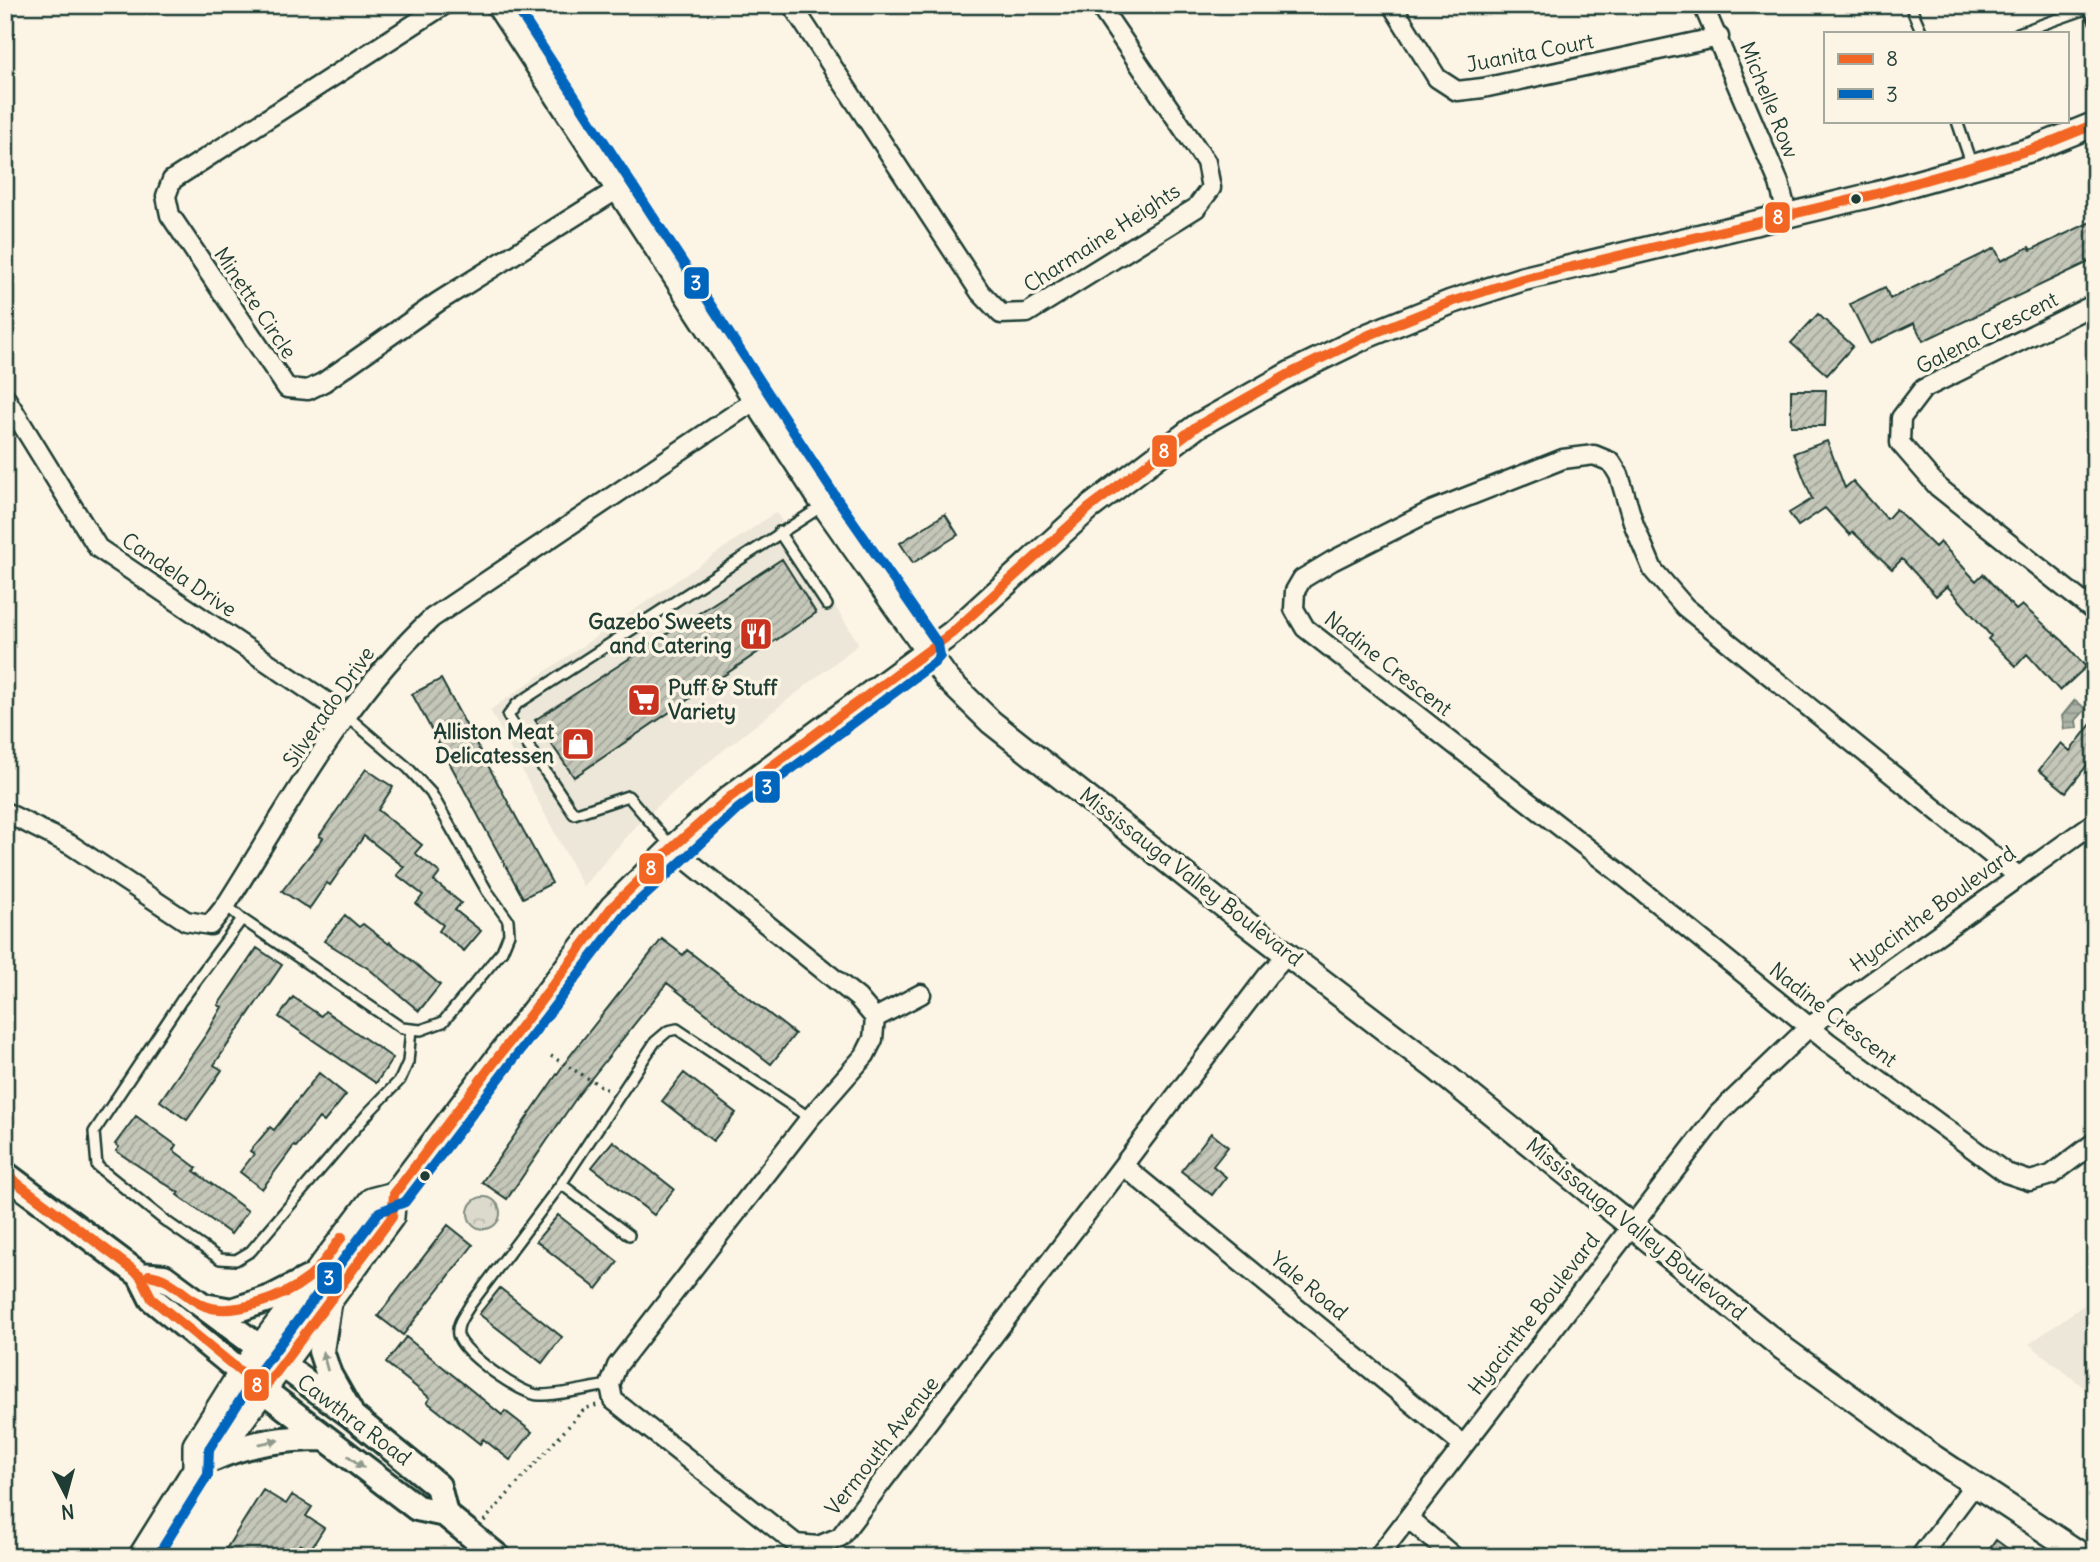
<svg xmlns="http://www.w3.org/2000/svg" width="2100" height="1562" viewBox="0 0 2100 1562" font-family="Delius,sans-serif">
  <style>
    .built { fill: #ece7d8 }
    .park { fill: url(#park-crowns); stroke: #7e8c80; stroke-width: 2 }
    .water { fill: url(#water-rules); stroke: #758479; stroke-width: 2 }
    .building { fill: url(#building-hatch); stroke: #1f3d34; stroke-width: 2 }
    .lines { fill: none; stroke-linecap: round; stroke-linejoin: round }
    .service-casing { stroke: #1f3d34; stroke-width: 14 }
    .minor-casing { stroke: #1f3d34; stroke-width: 23 }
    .tertiary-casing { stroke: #1f3d34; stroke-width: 28 }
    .secondary-casing { stroke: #1f3d34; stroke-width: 30 }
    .path { stroke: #1f3d34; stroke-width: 3.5; stroke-dasharray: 2 5; stroke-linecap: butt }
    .service { stroke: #fcf5e5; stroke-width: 9 }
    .minor { stroke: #fcf5e5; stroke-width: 18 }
    .tertiary { stroke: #fcf5e5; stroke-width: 23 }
    .secondary { stroke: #fcf5e5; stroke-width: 24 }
    .bus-1-casing { stroke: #fcf5e5; stroke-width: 16 }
    .bus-2-casing { stroke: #fcf5e5; stroke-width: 16 }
    .bus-1 { stroke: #f26522; stroke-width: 10 }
    .bus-2 { stroke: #0065bd; stroke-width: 10 }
    .oneway { fill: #8e998c }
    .bus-dot { fill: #1f3d34; stroke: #fcf5e5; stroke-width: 2.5 }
    .labels { text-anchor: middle; stroke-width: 7; stroke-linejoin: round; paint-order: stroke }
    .street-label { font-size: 21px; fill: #1f3d34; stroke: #fcf5e5 }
    .poi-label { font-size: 21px; font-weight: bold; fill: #1f3d34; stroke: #fcf5e5; text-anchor: end }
    .line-badge { stroke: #fcf5e5; stroke-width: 2.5 }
    .badge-label { font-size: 19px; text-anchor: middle; font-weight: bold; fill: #fff }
  </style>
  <defs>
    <pattern id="park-crowns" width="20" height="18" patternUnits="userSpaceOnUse" patternTransform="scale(1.75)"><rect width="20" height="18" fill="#dcdacc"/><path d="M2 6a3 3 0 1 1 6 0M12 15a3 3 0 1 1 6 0" fill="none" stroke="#bcbcb0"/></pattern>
    <pattern id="water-rules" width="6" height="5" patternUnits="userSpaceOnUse" patternTransform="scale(1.75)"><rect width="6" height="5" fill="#aeb3a7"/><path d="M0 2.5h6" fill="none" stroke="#8d9389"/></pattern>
    <pattern id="building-hatch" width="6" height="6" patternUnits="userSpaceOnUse" patternTransform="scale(1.75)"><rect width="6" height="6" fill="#c5c7b9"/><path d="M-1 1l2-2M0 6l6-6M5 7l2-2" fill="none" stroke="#9fa397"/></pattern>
  </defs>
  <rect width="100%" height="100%" fill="#fcf5e5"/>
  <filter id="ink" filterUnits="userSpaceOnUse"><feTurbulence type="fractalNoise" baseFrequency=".0143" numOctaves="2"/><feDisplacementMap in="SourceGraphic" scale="14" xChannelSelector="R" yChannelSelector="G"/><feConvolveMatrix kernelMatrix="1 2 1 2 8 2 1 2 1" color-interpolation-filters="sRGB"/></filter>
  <g filter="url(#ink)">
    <path class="built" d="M776 512 859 644 697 771 638 824 583 886 490 710Z
      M2095 1297V1396L2029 1344Z"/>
    <path class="park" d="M468 1213a16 16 0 1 1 32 0a16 16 0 1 1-32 0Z"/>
    <path class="water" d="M2075 700 2086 709 2076 720 2077 728 2064 729 2062 716Z"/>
    <path class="building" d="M2095 220V259L1923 341 1914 323 1870 344 1850 304 1885 287 1890 299 1995 248 2001 261 2029 247 2031 250Z
      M1818 314 1853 346 1827 375 1791 343Z
      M1791 390H1826L1825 426H1791Z
      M1827 441 1845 488 1853 481 1887 519 1896 509 1935 547 1940 542 1976 581 1983 574 2016 610 2022 605 2063 641 2086 667 2060 691 2027 654 2016 666 1988 639 1991 636 1947 586 1936 596 1902 559 1892 569 1853 532 1850 535 1825 508 1798 526 1789 513 1812 499 1794 453Z
      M945 514 958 535 913 563 900 543Z
      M782 559 816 613 574 777 535 720Z
      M441 679 552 883 523 898 412 694Z
      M2095 719V755L2066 792 2039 770 2061 743 2070 751Z
      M366 769 393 787 378 810 422 845 415 853 440 873 434 881 461 903 455 910 481 931 464 951 439 931 443 925 416 904 423 895 397 875 404 867 364 836 330 885 327 883 309 909 282 891 323 838 319 836Z
      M345 915 359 927 363 924 389 944 390 942 440 985 419 1011 369 969 324 941Z
      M662 939 683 955 687 950 795 1034 771 1064 667 983 579 1094 507 1199 482 1182 569 1057Z
      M257 948 282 965 214 1065 222 1070 187 1120 160 1101 207 1033 222 1007 218 1005Z
      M293 997 321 1016 325 1011 393 1058 376 1083 279 1017Z
      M319 1073 346 1095 324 1122 319 1118 296 1147 294 1146 262 1189 240 1172 254 1154 250 1151 270 1127 274 1130Z
      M684 1073 736 1113 713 1141 662 1101Z
      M136 1116 176 1145 173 1150 197 1168 194 1171 248 1211 231 1234 177 1195 179 1193 116 1151 119 1147 115 1144Z
      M1211 1133 1228 1147 1213 1166 1226 1177 1212 1195 1181 1171Z
      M613 1141 674 1189 654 1215 592 1167Z
      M558 1215 618 1262 597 1289 536 1241Z
      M448 1225 473 1245 403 1335 378 1316Z
      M500 1288 562 1337 542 1363 479 1314Z
      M406 1337 502 1415 505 1411 532 1432 510 1460 483 1439 480 1444 427 1402 430 1398 386 1363Z
      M263 1490 286 1504 292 1495 312 1507 306 1516 324 1528 310 1550 300 1544 292 1557H221Z
      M1996 1540 2019 1557H1984Z"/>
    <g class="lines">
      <defs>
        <path id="service" d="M1910 5 1922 33
          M2087 5 2095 21
          M2018 33 2089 8
          M1957 121 1972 166
          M779 532 827 605
          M671 846 628 796 574 814 508 716 517 704 824 505
          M226 905 242 919 402 1028 421 1030 443 1022 502 951 509 934 508 920 487 891 431 793 408 768 347 716
          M242 919 181 1001 94 1132 97 1166 164 1220 220 1259 236 1260 251 1251 370 1111 400 1080 408 1062 411 1029
          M561 1184 629 1235
          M610 1385C587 1388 563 1395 540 1395 521 1395 462 1353 458 1335 456 1324 465 1314 470 1305L561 1184 655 1042 668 1031 677 1029 810 1118"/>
        <path id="minor" d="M444 5 172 180 166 196 170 215 287 388 308 390 324 382 438 302 618 189
          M792 5 980 292 1001 314 1027 313 1196 208 1211 188 1206 162 1099 5
          M1392 5 1437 78 1457 91 1483 88 1719 37
          M1703 5 1779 183 1787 214
          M2095 304 1923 389 1901 418 1900 443 1938 487 2095 612
          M5 397 98 548 346 715
          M5 812 71 845 186 921 210 925 226 905C289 806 345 698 432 618L757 399
          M672 848 858 998 875 1018 873 1039 865 1055 810 1118 617 1366 610 1385 613 1400 796 1544 818 1546 840 1537 1268 975 1289 953
          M2018 876 1685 607 1653 570 1634 525 1619 475 1611 462 1594 455 1563 459 1431 511 1332 561 1302 579 1295 591 1294 609 1305 628 1626 878 1828 1042 2006 1173 2030 1181 2051 1175 2095 1142
          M875 1018 921 994
          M1125 1167 1462 1444
          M1409 1519 1454 1557
          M1378 1557 1718 1114 1809 1027 2095 822
          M1920 1557 1974 1485"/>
        <path id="tertiary" d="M498 5 824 505 947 679 991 722 1238 917 1436 1068 1784 1349 1935 1458 2085 1557
          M195 1469V1445L241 1372 371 1200 394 1194
          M140 1557 195 1469 214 1458 392 1217 394 1194 612 907 672 848 730 797 952 633 1089 508 1197 426 1291 373 1369 335 1451 302 1522 279 1876 194 1972 167 2033 149 2095 124"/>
        <path id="secondary" d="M5 1174 140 1275 152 1299 263 1390 417 1508 445 1514 498 1557
          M140 1275 164 1277 352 1416 438 1486 445 1514
          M329 1300 321 1351 329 1375 350 1412
          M204 1306 232 1311 271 1298 308 1279
          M214 1458C250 1442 286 1438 325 1438"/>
      </defs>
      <use href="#service" class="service-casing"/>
      <use href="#minor" class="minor-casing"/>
      <use href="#tertiary" class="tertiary-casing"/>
      <use href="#secondary" class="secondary-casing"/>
      <path class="path" d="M551 1056 609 1091
        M484 1521 584 1409 597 1405"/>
      <use href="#service" class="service"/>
      <use href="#minor" class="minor"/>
      <use href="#tertiary" class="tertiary"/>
      <use href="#secondary" class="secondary"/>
      <defs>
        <path id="bus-1" d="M5 1174 140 1275 152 1299 263 1390 392 1217 394 1194 612 907 672 848 730 797 952 633 1089 508 1197 426 1291 373 1369 335 1451 302 1522 279 1876 194 2033 149 2095 124
          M149 1275C173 1278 184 1298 205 1306 233 1317 284 1297 307 1279 321 1269 331 1250 342 1237"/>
        <path id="bus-2" d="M157 1557 208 1475 209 1449 253 1380 379 1212 405 1202 623 916 739 808 934 663 940 656 938 644 836 497 515 5"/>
      </defs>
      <use href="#bus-1" class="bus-1-casing"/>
      <use href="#bus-2" class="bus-2-casing"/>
      <use href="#bus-1" class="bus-1"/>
      <use href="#bus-2" class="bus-2"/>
    </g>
    <defs><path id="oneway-solid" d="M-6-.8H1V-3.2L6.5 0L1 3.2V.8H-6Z" transform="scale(1.75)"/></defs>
    <g class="oneway">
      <use href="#oneway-solid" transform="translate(325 1361) rotate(-105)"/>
      <use href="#oneway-solid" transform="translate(269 1442) rotate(-11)"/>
      <use href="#oneway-solid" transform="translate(356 1462) rotate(37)"/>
    </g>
  </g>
  <defs>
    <symbol id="restaurant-square" viewBox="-11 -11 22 22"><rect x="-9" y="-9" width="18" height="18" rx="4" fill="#c8321e" stroke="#fcf5e5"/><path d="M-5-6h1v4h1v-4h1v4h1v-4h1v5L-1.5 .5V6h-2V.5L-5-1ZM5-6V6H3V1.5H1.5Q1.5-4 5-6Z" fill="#fff"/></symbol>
    <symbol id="supermarket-square" viewBox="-11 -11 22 22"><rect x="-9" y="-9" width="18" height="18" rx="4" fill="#c8321e" stroke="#fcf5e5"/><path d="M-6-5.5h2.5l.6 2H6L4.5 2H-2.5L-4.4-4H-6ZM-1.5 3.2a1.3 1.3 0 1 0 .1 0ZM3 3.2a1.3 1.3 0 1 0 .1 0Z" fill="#fff"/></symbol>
    <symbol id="shop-square" viewBox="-11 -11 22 22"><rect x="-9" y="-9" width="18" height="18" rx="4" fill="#c8321e" stroke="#fcf5e5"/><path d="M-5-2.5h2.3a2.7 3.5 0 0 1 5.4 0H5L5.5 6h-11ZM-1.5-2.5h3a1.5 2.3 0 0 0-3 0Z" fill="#fff"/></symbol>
  </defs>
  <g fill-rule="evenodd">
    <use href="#restaurant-square" x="737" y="615" width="38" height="38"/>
    <use href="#supermarket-square" x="625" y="681" width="38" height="38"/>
    <use href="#shop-square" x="559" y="725" width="38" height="38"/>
  </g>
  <g class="bus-dot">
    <circle cx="1856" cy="199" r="6"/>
    <circle cx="425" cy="1176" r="6"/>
  </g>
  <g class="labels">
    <g class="street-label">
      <text transform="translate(1530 53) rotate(-11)" y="7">Juanita Court</text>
      <text transform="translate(1769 100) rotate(68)" y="7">Michelle Row</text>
      <text transform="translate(1102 238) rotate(-33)" y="7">Charmaine Heights</text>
      <text transform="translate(255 303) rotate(56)" y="7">Minette Circle</text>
      <text transform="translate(1987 333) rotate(-27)" y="7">Galena Crescent</text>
      <text transform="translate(179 575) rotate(34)" y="7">Candela Drive</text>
      <text transform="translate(1388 664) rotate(38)" y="7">Nadine Crescent</text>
      <text transform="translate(329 707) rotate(-55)" y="7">Silverado Drive</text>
      <text transform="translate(1191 877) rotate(38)" y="7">Mississauga Valley Boulevard</text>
      <text transform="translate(1933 909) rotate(-36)" y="7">Hyacinthe Boulevard</text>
      <text transform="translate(1833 1015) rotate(38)" y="7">Nadine Crescent</text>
      <text transform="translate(1636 1229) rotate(39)" y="7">Mississauga Valley Boulevard</text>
      <text transform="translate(1309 1286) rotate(40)" y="7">Yale Road</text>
      <text transform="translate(1534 1314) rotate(-52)" y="7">Hyacinthe Boulevard</text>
      <text transform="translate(354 1420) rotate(37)" y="7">Cawthra Road</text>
      <text transform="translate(882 1446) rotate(-52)" y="7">Vermouth Avenue</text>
    </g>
    <g class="poi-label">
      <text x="732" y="629">Gazebo Sweets<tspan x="732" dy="24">and Catering</tspan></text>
      <text x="668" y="695" text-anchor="start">Puff &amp; Stuff<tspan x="668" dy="24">Variety</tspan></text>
      <text x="554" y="739">Alliston Meat<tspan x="554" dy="24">Delicatessen</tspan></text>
    </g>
  </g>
  <g class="line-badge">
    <rect x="1764" y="201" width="27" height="33" rx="7" fill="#f26522"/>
    <rect x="683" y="266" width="27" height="34" rx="7" fill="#0065bd"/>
    <rect x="1151" y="434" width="27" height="34" rx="7" fill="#f26522"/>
    <rect x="754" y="770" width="27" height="34" rx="7" fill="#0065bd"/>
    <rect x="638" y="852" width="27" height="33" rx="7" fill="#f26522"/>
    <rect x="316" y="1261" width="27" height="34" rx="7" fill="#0065bd"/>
    <rect x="243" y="1368" width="27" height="34" rx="7" fill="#f26522"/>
  </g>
  <g class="badge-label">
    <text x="1778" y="224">8</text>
    <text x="696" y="290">3</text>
    <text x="1164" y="458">8</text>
    <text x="767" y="794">3</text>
    <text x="651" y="875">8</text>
    <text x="329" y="1285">3</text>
    <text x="257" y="1392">8</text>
  </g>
  <rect width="2100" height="1562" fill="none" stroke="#fcf5e5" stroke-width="28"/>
  <rect x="14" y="14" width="2072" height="1534" fill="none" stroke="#1f3d34" stroke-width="2.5" filter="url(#ink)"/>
  <rect x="1824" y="32" width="245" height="91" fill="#fcf5e5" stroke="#a4ab9e" stroke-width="2"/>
  <rect x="1838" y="54" width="35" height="10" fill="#f26522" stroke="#a4ab9e" stroke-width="2"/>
  <text x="1886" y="66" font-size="21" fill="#1f3d34">8</text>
  <rect x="1838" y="89" width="35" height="10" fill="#0065bd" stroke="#a4ab9e" stroke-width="2"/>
  <text x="1886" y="102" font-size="21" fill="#1f3d34">3</text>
  <g transform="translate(66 1495) rotate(174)" stroke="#fcf5e5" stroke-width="5" paint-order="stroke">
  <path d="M0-5L12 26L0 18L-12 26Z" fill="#1f3d34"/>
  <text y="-10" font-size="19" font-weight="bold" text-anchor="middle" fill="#1f3d34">N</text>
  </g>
</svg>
